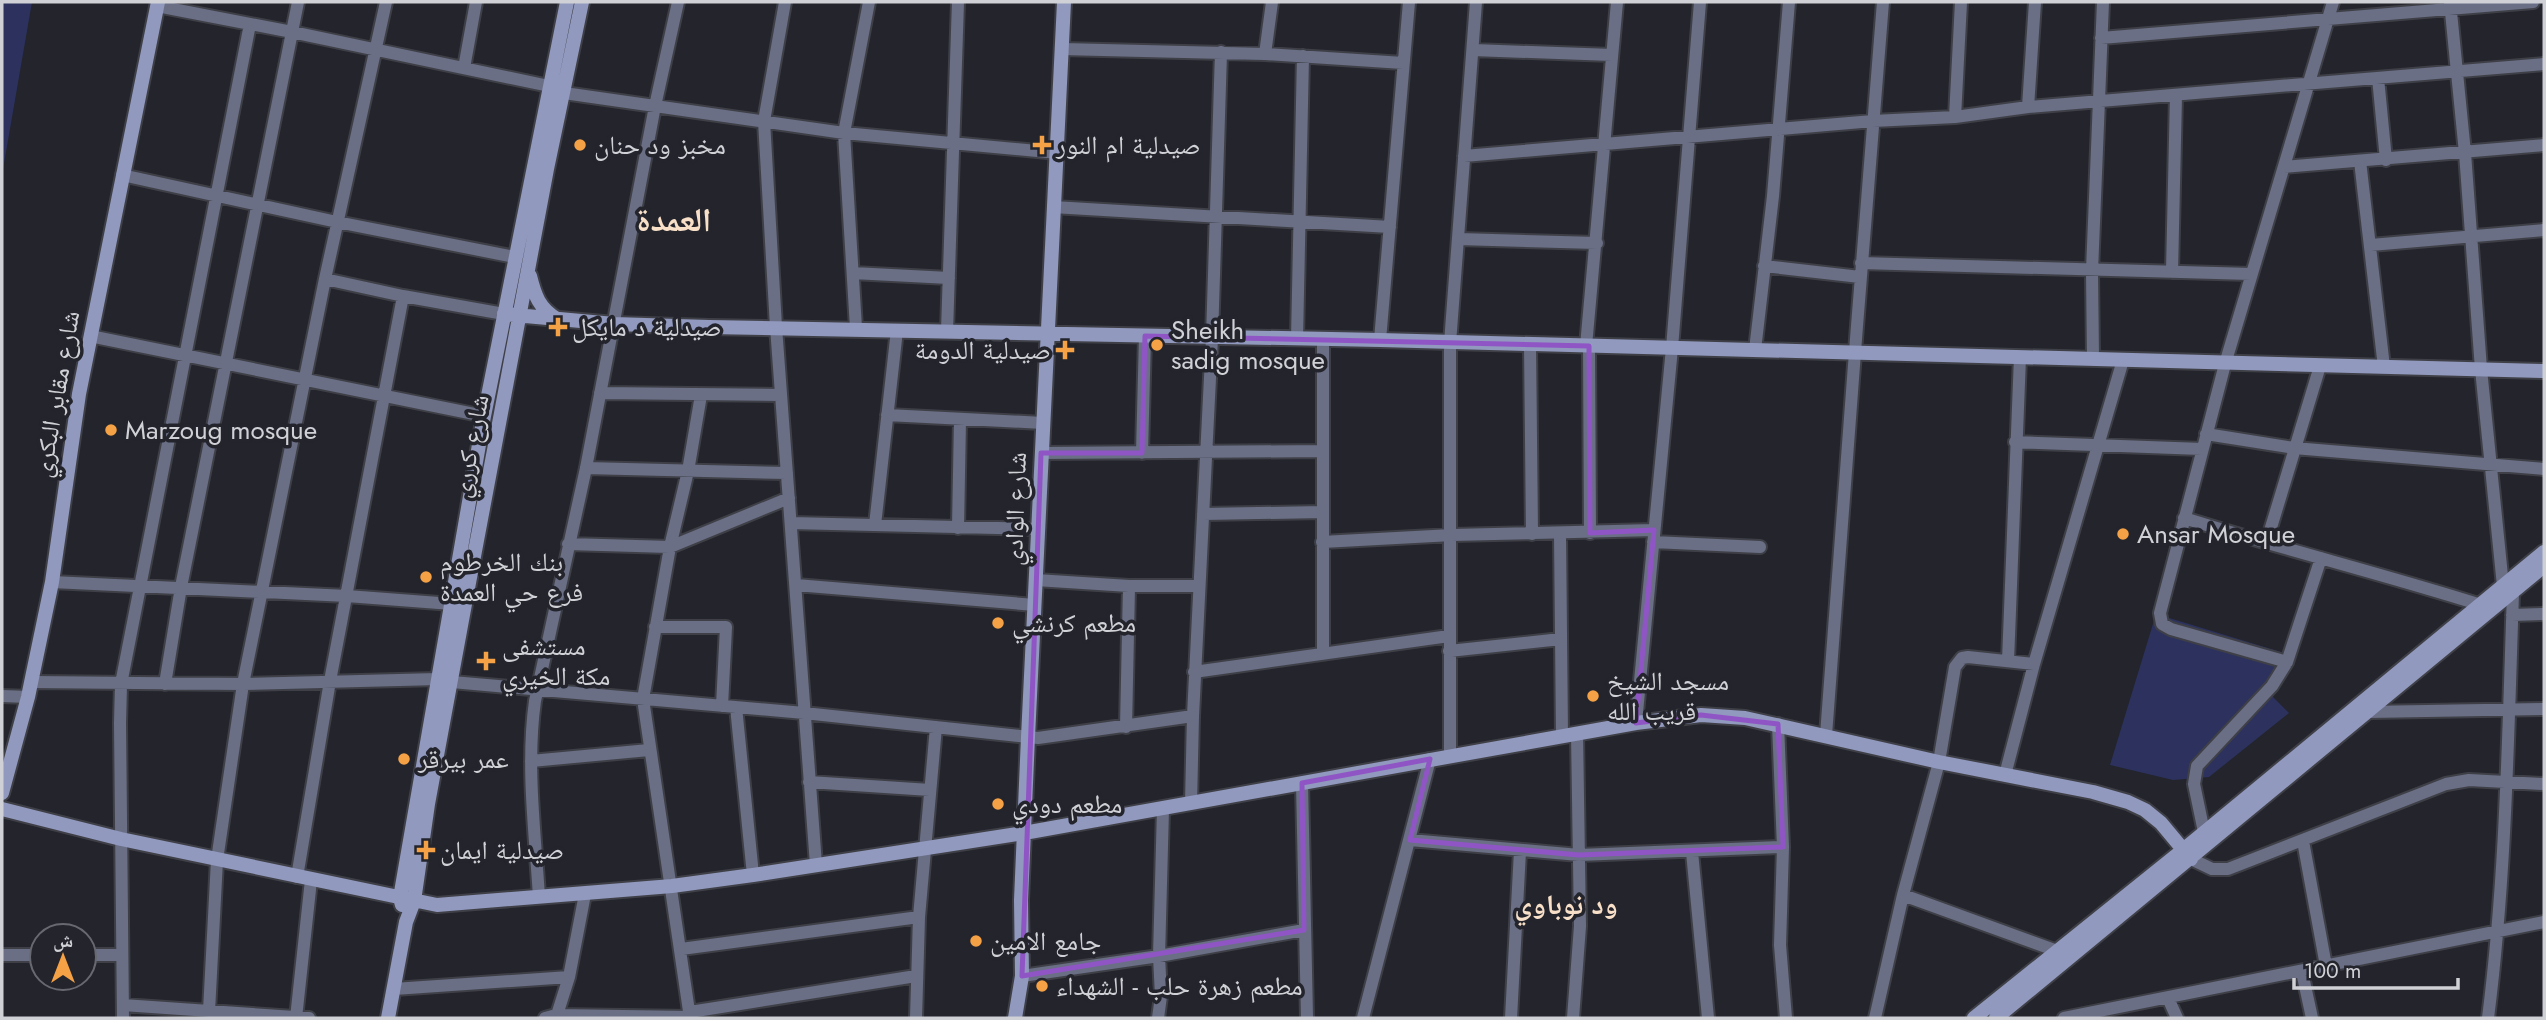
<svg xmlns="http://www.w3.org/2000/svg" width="2546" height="1020" viewBox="0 0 2546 1020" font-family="Jost,'Noto Naskh Arabic',sans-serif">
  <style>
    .green { fill: #2c325d }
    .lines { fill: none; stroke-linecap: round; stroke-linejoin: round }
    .street-casing { stroke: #3f4047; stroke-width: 16 }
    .secondary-casing { stroke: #3f4047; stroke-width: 18 }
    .street { stroke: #6a6f86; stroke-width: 12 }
    .secondary { stroke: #9199be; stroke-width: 14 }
    .marked { fill: none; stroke: #9055c5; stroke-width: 5; stroke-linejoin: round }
    .poi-dot { fill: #f5a246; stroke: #23242c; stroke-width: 2.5 }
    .labels { text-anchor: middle; stroke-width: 7; stroke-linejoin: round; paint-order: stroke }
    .poi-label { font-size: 26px; fill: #d0d1d6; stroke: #23242c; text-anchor: start }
    .street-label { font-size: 26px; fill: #d0d1d6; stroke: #23242c }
    .neighbourhood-label { font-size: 28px; font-weight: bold; fill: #f7dfc8; stroke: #23242c }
    .district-label { font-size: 33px; font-weight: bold; fill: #f7dfc8; stroke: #23242c }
  </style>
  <rect width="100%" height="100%" fill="#23242c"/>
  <path class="green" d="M2 2H32L2 175Z
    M2156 614 2281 652 2273 697 2289 713 2209 777 2173 780 2110 765Z"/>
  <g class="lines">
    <defs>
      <path id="street" d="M785 2 764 121 776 327 816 865
        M2450 2 2465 153 2481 369 2503 586
        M157 6 292 32 549 86
        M2101 38 2533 2
        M1062 49 1265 54 1272 2
        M1473 50 1612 55
        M1265 54 1403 63
        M464 68 476 2
        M2378 78 2386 160
        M564 93 844 133 1058 153
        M2028 107 2035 2
        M1955 117 1961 2
        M1464 156 1873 121 1955 117 2028 107 2544 64
        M2360 161 2384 367
        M2284 167 2544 145
        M122 175 337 222 515 257
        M1053 207 1390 227
        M1459 239 1597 243
        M2371 245 2544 230
        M1861 263 2251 274
        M1764 266 1860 277
        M2172 272 2176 95
        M853 273 949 278
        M325 279 403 296 504 314
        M856 328 844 133 869 2
        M947 331 958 2
        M90 336 484 416
        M1297 339 1303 56
        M1380 340 1409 2
        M1530 344 1532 534
        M1586 346 1617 2
        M1589 346 1590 533
        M1755 350 1773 196 1789 2
        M2093 359 2092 271 2103 2
        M600 393 781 395
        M887 415 1043 423
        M2206 434 2294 448 2544 469
        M2015 442 2202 449
        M1041 453 1323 451
        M1142 453 1145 336
        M586 468 787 473
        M1203 514 1323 512
        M2184 518C2282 549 2383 574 2481 605
        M791 523 1039 529
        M875 525 897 330
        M958 528 960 419
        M1560 534 1562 736
        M1322 542 1452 535 1654 530
        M1653 542 1760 547
        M568 544 670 547 789 498
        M2266 544 2320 366
        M1036 580 1129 586H1199
        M52 582 347 596 452 604
        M796 585 1035 605
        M2512 615 2544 614
        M655 627H726L722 706
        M1449 651 1561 639
        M1323 652V339
        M2008 661 2020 357
        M2287 662 2171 629 2162 624 2160 613 2225 364 2333 2
        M1194 672 1449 636
        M31 682 243 684 438 679
        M452 682 804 713 1038 738 1193 716
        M165 684 181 587 298 2
        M2 696 28 697
        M736 707 753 875
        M2368 712 2544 709
        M1636 723 1672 348 1700 2
        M1778 724 1783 847 1780 945 1786 1018
        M1126 727 1129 586
        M1826 735C1845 491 1862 246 1883 2
        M1450 755V343L1476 2
        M531 761 649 750
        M2005 775 2034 664 2123 360
        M809 782 930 790
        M1302 783 1307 1018
        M1191 803 1193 716 1212 338 1221 52
        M2204 832 2194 784 2197 766 2272 686 2287 662 2321 558
        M1410 840 1579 855 1783 847
        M2303 841 2326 966
        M1692 852 1708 1018
        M2191 859 2212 869H2228L2446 784 2469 780 2544 784
        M297 877 330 681 403 296
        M1903 895 2057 951
        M539 897C535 832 526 765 535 701L586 468 655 106 678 2
        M681 949 919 917
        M2 955H42
        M84 955H122
        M2302 972 2312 1018
        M1022 976 1159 956 1304 930
        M394 989 569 977
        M2168 998 2177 1018
        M123 1005 309 1018
        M209 1011 217 860 243 684 325 279 386 2
        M690 1012 916 976
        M123 1018 120 723 121 684 250 24
        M296 1018 311 880
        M545 1018 556 1015 690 1017
        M556 1018 569 977 585 894
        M690 1018 643 699 670 547 688 471 701 395
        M916 1018 919 917 936 727
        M1158 1018 1161 996 1159 956 1163 809
        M1363 1018 1430 759
        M1511 1018 1520 851
        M1573 1018 1580 926 1577 733
        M1875 1018 1903 895 1939 762 1955 667 1962 658 1968 657 2034 664
        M2064 1018 2544 922
        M2488 1018C2506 877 2508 735 2513 593"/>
      <path id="secondary" d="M530 276C535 296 539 308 557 319
        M504 314 614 324 709 327 1380 340 2544 371
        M2 793 28 697 52 582 79 394 158 2
        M2 809 121 839 437 905 672 886 753 875 1024 833 1636 723 1701 715 1745 718 1939 762 2093 792 2128 802 2145 810 2161 823 2191 859
        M402 905 400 898 484 416 567 2
        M388 1018 406 922 414 901 428 804 465 604 547 169 582 2
        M1015 1018 1022 976 1021 900 1028 737 1064 2
        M1974 1018 2183 850 2544 552
        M1996 1018 2544 566"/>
    </defs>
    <use href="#street" class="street-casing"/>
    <use href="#secondary" class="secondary-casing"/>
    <use href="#street" class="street"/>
    <use href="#secondary" class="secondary"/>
  </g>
  <path class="marked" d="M1145 336 1589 346 1590 533 1654 530 1636 723 1701 715 1778 724 1783 847 1579 855 1410 840 1430 759 1302 783 1304 930 1022 976 1041 453H1142Z"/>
  <g class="poi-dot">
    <circle cx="580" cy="145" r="7"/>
    <path d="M1038.5 134.5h7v7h7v7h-7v7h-7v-7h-7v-7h7z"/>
    <path d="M554.5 316.5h7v7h7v7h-7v7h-7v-7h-7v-7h7z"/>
    <circle cx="1157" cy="345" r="7"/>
    <path d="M1061.5 339.5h7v7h7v7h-7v7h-7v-7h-7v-7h7z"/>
    <circle cx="111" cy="430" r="7"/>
    <circle cx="2123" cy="534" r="7"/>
    <circle cx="426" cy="577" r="7"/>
    <circle cx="998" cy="623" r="7"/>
    <path d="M482.5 650.5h7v7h7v7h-7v7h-7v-7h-7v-7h7z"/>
    <circle cx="1593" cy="696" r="7"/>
    <circle cx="404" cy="759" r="7"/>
    <circle cx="998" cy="804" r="7"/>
    <path d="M422.5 839.5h7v7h7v7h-7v7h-7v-7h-7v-7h7z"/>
    <circle cx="976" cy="941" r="7"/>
    <circle cx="1042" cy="986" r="7"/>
  </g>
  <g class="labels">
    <g class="poi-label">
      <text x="594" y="154">مخبز ود حنان</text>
      <text x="1056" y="154">صيدلية ام النور</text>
      <text x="572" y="336">صيدلية د مايكل</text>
      <text x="1171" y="339">Sheikh<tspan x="1171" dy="30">sadig mosque</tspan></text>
      <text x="1051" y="359" text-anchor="end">صيدلية الدومة</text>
      <text x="125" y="439">Marzoug mosque</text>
      <text x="2137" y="543">Ansar Mosque</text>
      <text x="440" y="571">بنك الخرطوم<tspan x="440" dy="30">فرع حي العمدة</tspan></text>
      <text x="1012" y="632">مطعم كرنشي</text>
      <text x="502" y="655">مستشفى<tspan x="502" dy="30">مكة الخيري</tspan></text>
      <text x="1607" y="690">مسجد الشيخ<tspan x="1607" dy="30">قريب الله</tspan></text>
      <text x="418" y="768">عمر بيرقر</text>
      <text x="1012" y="813">مطعم دودي</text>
      <text x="440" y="859">صيدلية ايمان</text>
      <text x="990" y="950">جامع الامين</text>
      <text x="1056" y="995">مطعم زهرة حلب - الشهداء</text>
    </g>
    <g class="street-label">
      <text transform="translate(56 394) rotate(-80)" y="9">شارع مقابر البكري</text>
      <text transform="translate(470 446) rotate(-79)" y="9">شارع كرري</text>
      <text transform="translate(1015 509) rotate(-88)" y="9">شارع الوادي</text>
    </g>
    <g class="neighbourhood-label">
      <text x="1566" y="914">ود نوباوي</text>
    </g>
    <g class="district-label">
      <text x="674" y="231">العمدة</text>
    </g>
  </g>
  <rect width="2546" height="1020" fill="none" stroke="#d0d1d6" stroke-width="7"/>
  <g transform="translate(63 957)"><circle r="33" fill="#23242c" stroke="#686970" stroke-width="2"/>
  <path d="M0-5L12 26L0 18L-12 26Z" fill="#f5a246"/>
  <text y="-10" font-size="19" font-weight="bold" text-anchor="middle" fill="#d0d1d6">ش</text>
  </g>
  <path d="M2294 978v10h164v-10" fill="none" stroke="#d0d1d6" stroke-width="3.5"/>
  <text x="2304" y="978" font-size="21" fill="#d0d1d6" stroke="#23242c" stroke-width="5" paint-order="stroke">100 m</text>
</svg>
